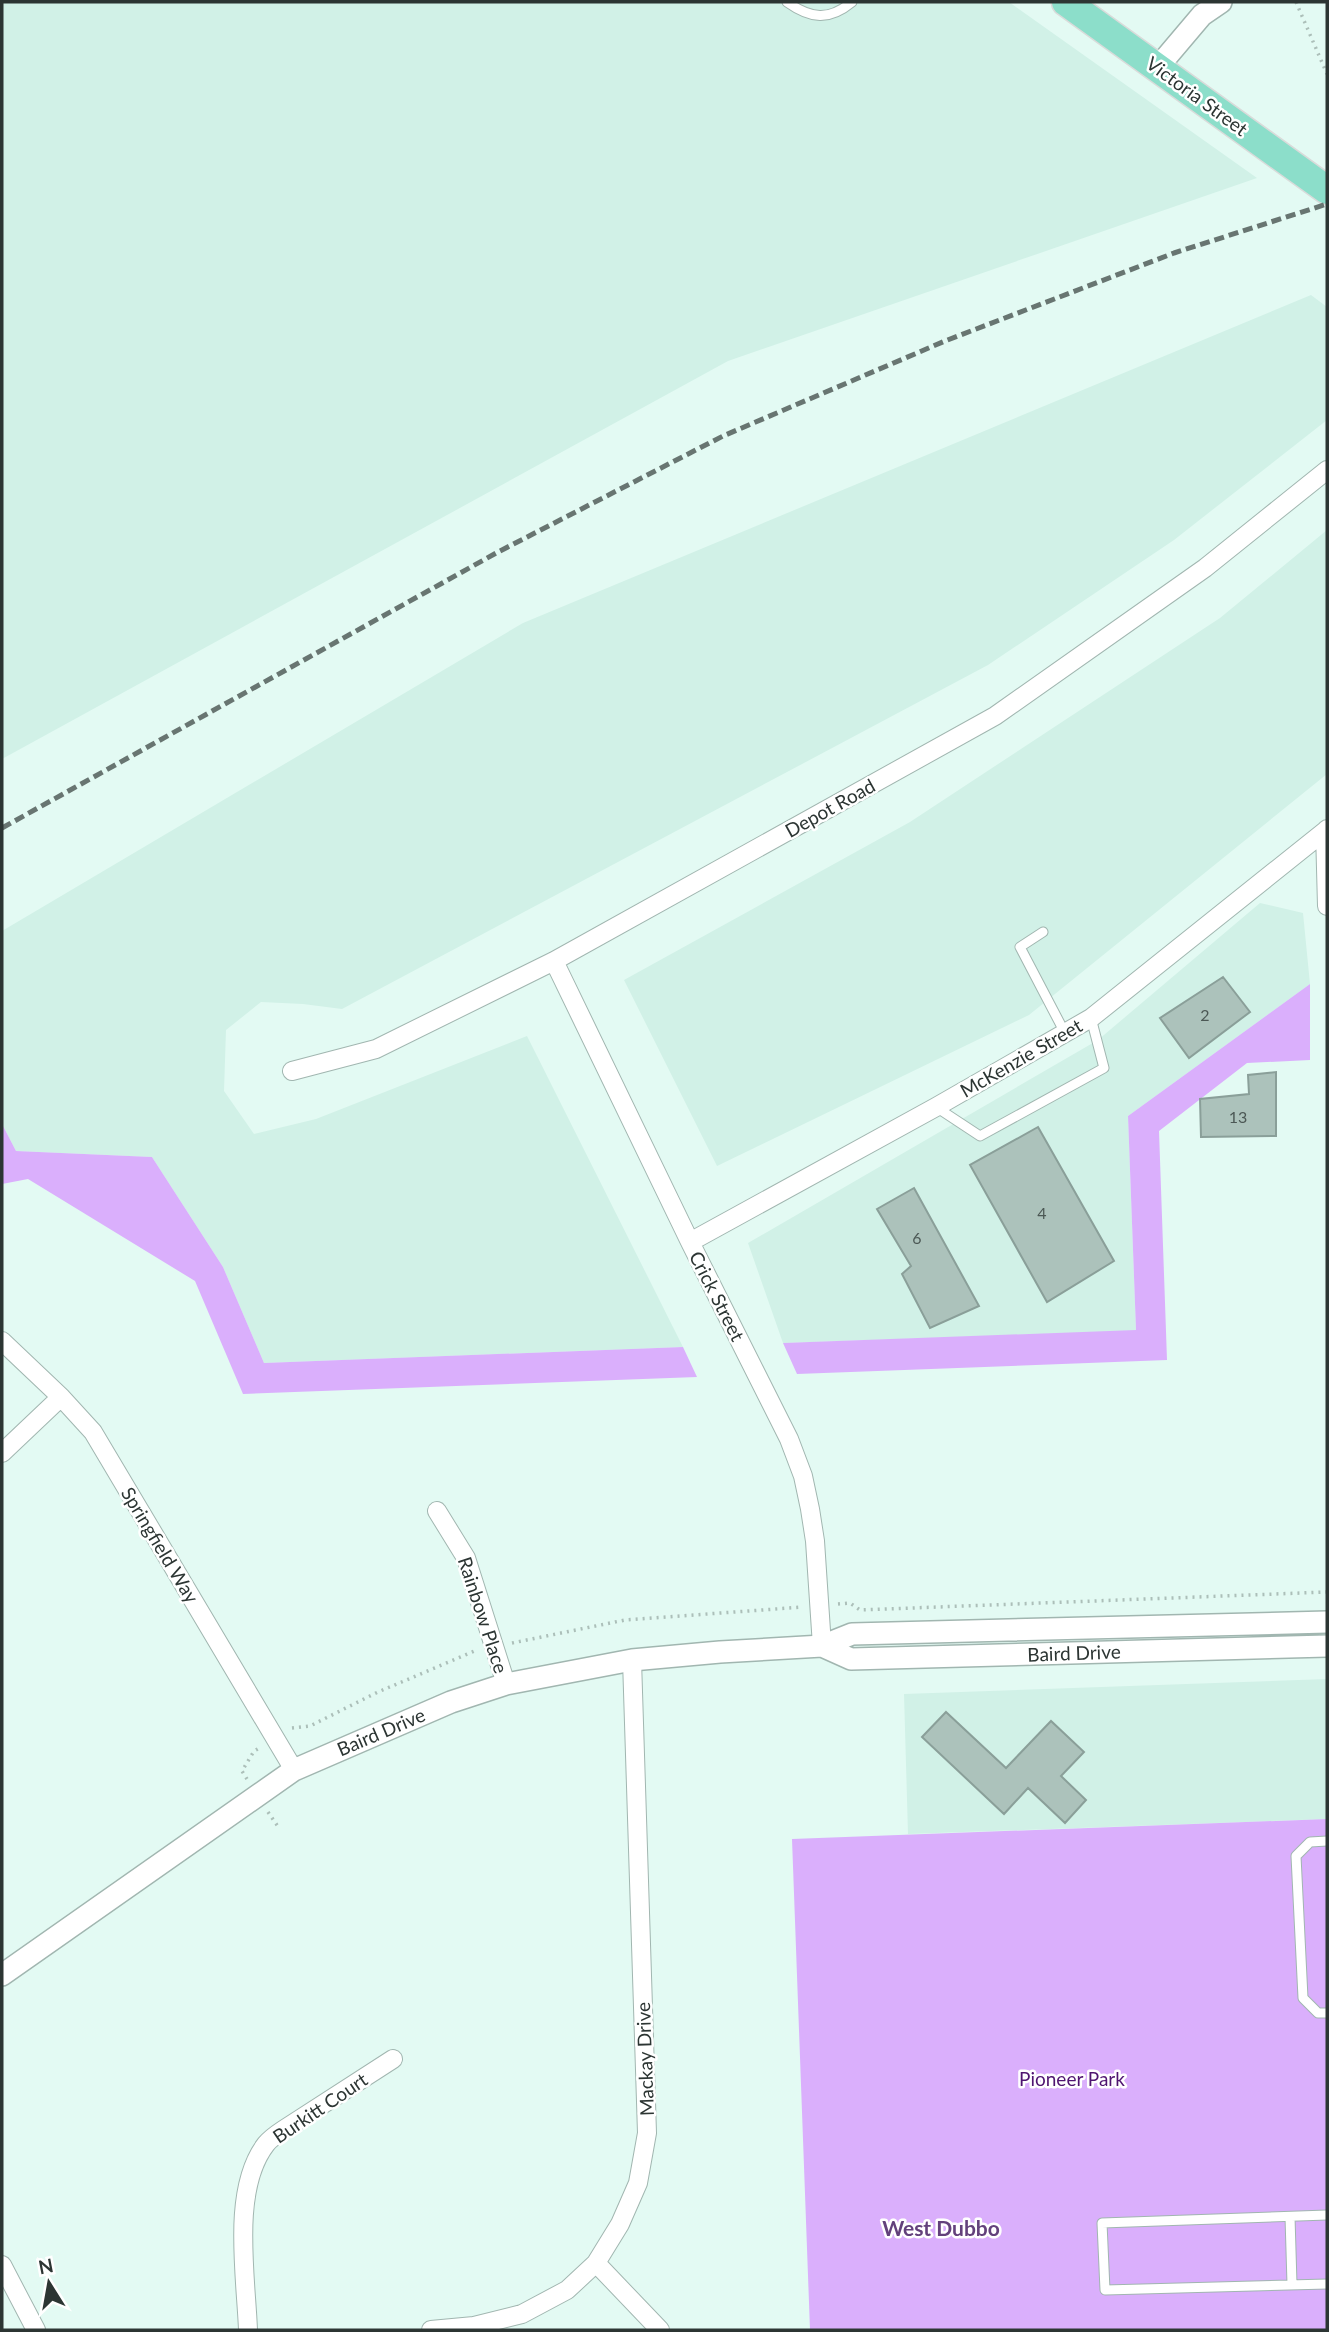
<svg xmlns="http://www.w3.org/2000/svg" width="1329" height="2332" viewBox="0 0 1329 2332" font-family="Lato,sans-serif">
  <style>
    .built { fill: #d1f1e7 }
    .green { fill: #daaffc }
    .building { fill: #acc2bb; stroke: #8a9f99; stroke-width: 2 }
    .lines { fill: none; stroke-linecap: round; stroke-linejoin: round }
    .service-casing { stroke: #a1b6b0; stroke-width: 11 }
    .minor-casing { stroke: #a1b6b0; stroke-width: 20 }
    .tertiary-casing { stroke: #a1b6b0; stroke-width: 24 }
    .trunk-casing { stroke: #d9dbda; stroke-width: 31 }
    .path { stroke: #acbfb9; stroke-width: 3.5; stroke-dasharray: 2 5; stroke-linecap: butt }
    .service { stroke: #fff; stroke-width: 9 }
    .minor { stroke: #fff; stroke-width: 18 }
    .tertiary { stroke: #fff; stroke-width: 21 }
    .trunk { stroke: #8cdeca; stroke-width: 28 }
    .rail { stroke: #687571; stroke-width: 5; stroke-dasharray: 10 5; stroke-linecap: butt }
    .labels { text-anchor: middle; stroke-width: 5; stroke-linejoin: round; paint-order: stroke }
    .number-label { font-size: 16px; fill: #4c5855 }
    .street-label { font-size: 19px; fill: #2c3533; stroke: #fff }
    .park-label { font-size: 19px; fill: #4f1571; stroke: #fff }
    .neighbourhood-label { font-size: 21px; font-weight: bold; fill: #63417c; stroke: #fff }
  </style>
  <rect width="100%" height="100%" fill="#e3faf3"/>
  <path class="built" d="M2 2H1009L1257 178 728 361 2 759Z
    M1311 295 1327 307V420L1174 540 988 665 342 1009 303 1004 261 1002 226 1030 224 1091 254 1134 316 1119 527 1036 683 1347 264 1363 223 1267 152 1157 16 1151 2 1124V931L523 623Z
    M1327 530V774L1029 1015 717 1166 624 980 910 822 1220 618Z
    M1260 903 1303 913 1310 984 1128 1116 1136 1331 783 1343 748 1243 1098 1040Z
    M1327 1679V1819L908 1834 904 1694Z"/>
  <path class="green" d="M1310 984V1060L1247 1063 1159 1131 1167 1360 797 1374 783 1343 1136 1330 1128 1116Z
    M2 1124 16 1151 152 1157 223 1267 264 1363 683 1347 697 1377 243 1394 195 1281 28 1179 2 1184Z
    M1327 1819V2330H810L792 1839Z"/>
  <path class="building" d="M1223 977 1250 1012 1189 1058 1160 1018Z
    M1276 1072V1136L1201 1137 1200 1099 1249 1094 1248 1075Z
    M1038 1127 1114 1261 1047 1302 970 1165Z
    M914 1188 979 1306 930 1328 902 1274 911 1266 877 1209Z
    M946 1712 1006 1768 1051 1721 1084 1752 1061 1776 1086 1800 1065 1823 1028 1788 1004 1814 922 1737Z"/>
  <g class="lines">
    <defs>
      <path id="service" d="M787 2C811 19 829 21 852 2
        M1043 932 1020 947 1065 1033
        M936 1107 980 1136 1104 1068 1091 1018
        M1327 1841 1310 1842 1296 1856 1303 1998 1318 2013H1327
        M1327 2215 1102 2223 1105 2290 1327 2284
        M1290 2217 1292 2284"/>
      <path id="minor" d="M1327 829 1325 831 1327 906
        M554 961 690 1242 789 1439 803 1476 810 1509 815 1541 822 1646
        M292 1071 376 1049 554 961 995 716 1205 568 1327 470
        M690 1242 936 1107 1091 1018 1325 831
        M2 1341 61 1397 93 1432 294 1770
        M2 1453 61 1397
        M437 1511 466 1558 506 1684
        M596 2263 660 2330
        M2 2265 36 2330
        M248 2330C246 2276 231 2189 266 2144 270 2139 277 2134 283 2130L393 2059
        M431 2330 474 2326 522 2314 567 2290 596 2263 620 2224 638 2183 647 2133 632 1660"/>
      <path id="tertiary" d="M1158 67 1202 15 1221 2
        M822 1646 851 1659 1327 1646
        M2 1975 294 1770 451 1702 506 1684 632 1660 720 1652 822 1646 852 1634 1327 1622"/>
      <path id="trunk" d="M1066 2 1327 190"/>
    </defs>
    <use href="#service" class="service-casing"/>
    <use href="#minor" class="minor-casing"/>
    <use href="#tertiary" class="tertiary-casing"/>
    <use href="#trunk" class="trunk-casing"/>
    <path class="path" d="M1296 2 1327 74
      M838 1604 850 1603 860 1610 1327 1592
      M512 1643 625 1620 803 1607
      M292 1728 310 1726 378 1692 477 1650
      M247 1779 242 1771 254 1751 261 1747
      M268 1812 279 1828"/>
    <use href="#service" class="service"/>
    <use href="#minor" class="minor"/>
    <use href="#tertiary" class="tertiary"/>
    <use href="#trunk" class="trunk"/>
    <path class="rail" d="M2 828 498 552 723 436 945 341 1174 253 1327 204"/>
  </g>
  <g class="labels">
    <g class="number-label">
      <text x="1205" y="1021">2</text>
      <text x="1238" y="1123">13</text>
      <text x="1042" y="1219">4</text>
      <text x="917" y="1244">6</text>
    </g>
    <g class="street-label">
      <text transform="translate(1197 96) rotate(36)" y="7">Victoria Street</text>
      <text transform="translate(830 808) rotate(-29)" y="7">Depot Road</text>
      <text transform="translate(1021 1058) rotate(-30)" y="7">McKenzie Street</text>
      <text transform="translate(717 1296) rotate(63)" y="7">Crick Street</text>
      <text transform="translate(160 1545) rotate(59)" y="7">Springfield Way</text>
      <text transform="translate(483 1615) rotate(72)" y="7">Rainbow Place</text>
      <text transform="translate(1074 1653) rotate(-2)" y="7">Baird Drive</text>
      <text transform="translate(381 1732) rotate(-23)" y="7">Baird Drive</text>
      <text transform="translate(645 2059) rotate(-92)" y="7">Mackay Drive</text>
      <text transform="translate(320 2108) rotate(-34)" y="7">Burkitt Court</text>
    </g>
    <g class="park-label">
      <text x="1072" y="2086">Pioneer Park</text>
    </g>
    <g class="neighbourhood-label">
      <text x="941" y="2236">West Dubbo</text>
    </g>
  </g>
  <rect width="1329" height="2332" fill="none" stroke="#2c3533" stroke-width="7"/>
  <g transform="translate(49 2283) rotate(349)" stroke="#ffffff" stroke-width="5" paint-order="stroke">
  <path d="M0-5L12 26L0 18L-12 26Z" fill="#2c3533"/>
  <text y="-10" font-size="19" font-weight="bold" text-anchor="middle" fill="#2c3533">N</text>
  </g>
</svg>
